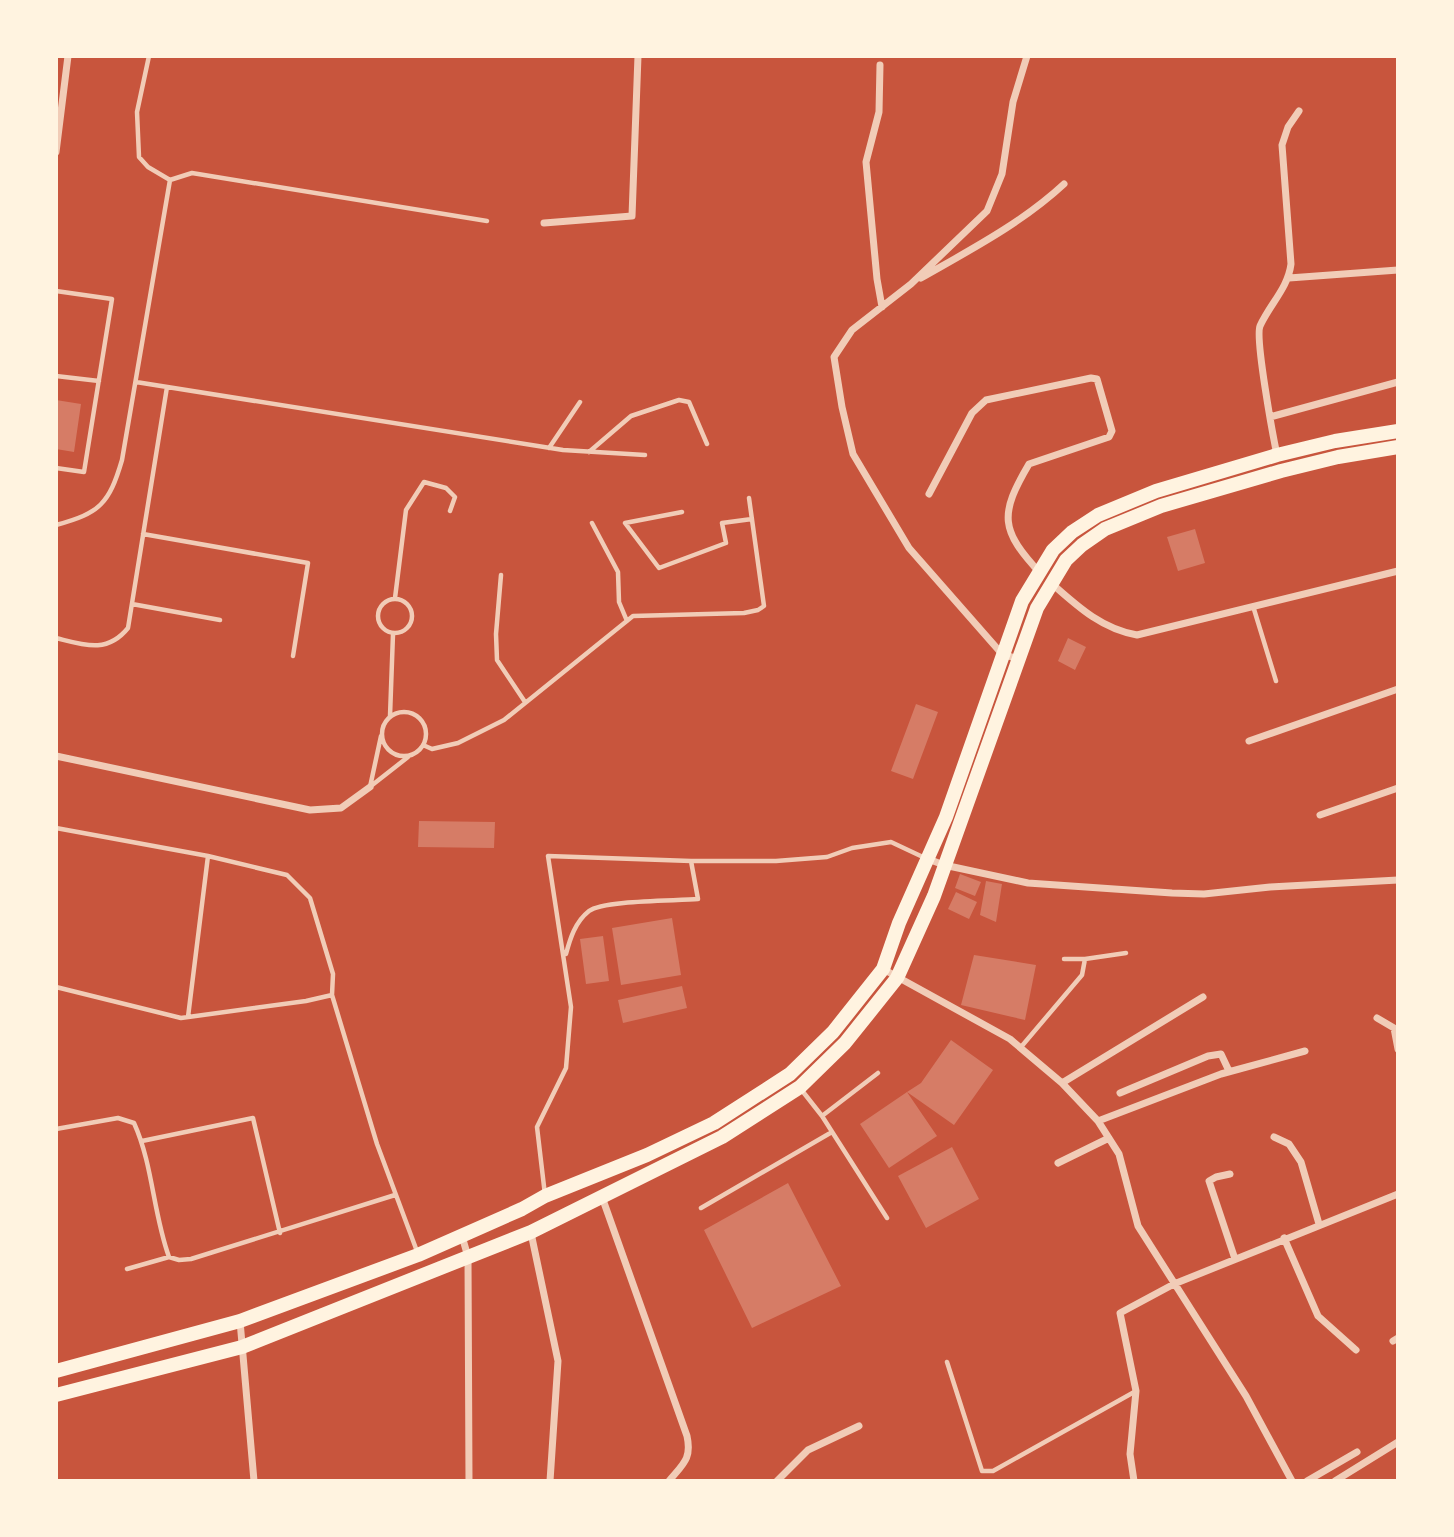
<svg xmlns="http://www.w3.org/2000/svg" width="1454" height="1537" viewBox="0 0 1454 1537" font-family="'Libre Baskerville',serif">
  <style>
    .building { fill: #d67c66 }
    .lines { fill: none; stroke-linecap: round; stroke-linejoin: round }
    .service { stroke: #f1ccb7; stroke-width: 4.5 }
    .minor { stroke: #f1ccb7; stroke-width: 7 }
    .trunk { stroke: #fff3e0; stroke-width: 14 }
  </style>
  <rect width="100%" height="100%" fill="#c8553d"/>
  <path class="building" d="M56 400 81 404 74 452 56 449Z
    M1195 529 1205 563 1178 571 1167 537Z
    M1068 638 1086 647 1075 670 1058 661Z
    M916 704 938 712 913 779 891 771Z
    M419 821 495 822 494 848 418 847Z
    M960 874 981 882 975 896 955 888Z
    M986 881 1002 884 996 922 980 915Z
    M956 892 977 902 969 919 948 909Z
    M672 918 681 975 621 985 612 928Z
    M603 936 609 981 586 984 580 939Z
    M974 955 1036 965 1025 1020 961 1005Z
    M682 986 687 1008 623 1023 618 1000Z
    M951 1040 993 1070 954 1125 907 1092 921 1083Z
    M907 1092 937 1136 889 1168 860 1124Z
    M952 1147 979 1199 926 1228 898 1176Z
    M788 1183 841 1286 752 1328 704 1230Z"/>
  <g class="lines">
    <path class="service" d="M149 56 137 112 139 157 148 167 170 180 192 173 487 221
      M56 291 112 299 84 472 56 468
      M56 376 99 381
      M136 382 563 450 645 455
      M549 448 580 402
      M589 452 631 416 679 400 689 402 707 444
      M682 512 625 523 659 568 726 543 722 523 752 519
      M592 523 618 572 619 602 627 621
      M56 525C100 513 109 504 122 460L170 180
      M143 534 308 563 293 656
      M501 575 496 634 497 660 525 702
      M395 598 406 510 424 482 446 488 455 497 450 511
      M378 616a17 17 0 1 1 34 0a17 17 0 1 1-34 0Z
      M132 604 220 620
      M1253 606 1276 681
      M56 638C84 645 107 654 128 628L167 387
      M382 734a22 22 0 1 1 44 0a22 22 0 1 1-44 0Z
      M390 716 393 634
      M423 745 432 749 458 743 504 720 633 616 744 613 758 610 764 606 749 498
      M371 786 408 757
      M370 787 381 736
      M56 828 208 856 188 1017
      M208 856 287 875 310 898 333 974 332 995
      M566 954C570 939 575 922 589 911 603 900 676 901 698 899L691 861H776L827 857 852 848 891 842 925 858
      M1064 959H1085L1126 953
      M56 987 181 1018 306 1001 332 995 377 1144 418 1254
      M1021 1047 1082 975 1085 959
      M800 1088 822 1116 887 1218
      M822 1116 878 1073
      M56 1129 118 1118 134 1123C153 1165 153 1213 169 1257
      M142 1141 253 1118 280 1233
      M545 1195 537 1127 566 1068 571 1007 548 856 691 861
      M701 1208 832 1132
      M127 1269 169 1257 179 1260 191 1259 395 1195
      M947 1362 982 1471H993L1136 1391"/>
    <path class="minor" d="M880 65 879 112 866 162 877 279 882 307
      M56 152 68 56
      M544 223 632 216 638 56
      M921 278C970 250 1022 223 1064 184
      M1289 278 1398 270
      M1270 417 1398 382
      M1277 455C1273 436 1255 338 1260 326 1270 304 1288 288 1291 264L1282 145 1288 127 1299 111
      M929 494 972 413 986 400 1091 378 1097 379 1112 431 1109 437 1029 464C999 515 1000 530 1041 574
      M1050 582C1076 605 1101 629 1137 635L1398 571
      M1018 659 1002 654 909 548 853 454 842 407 834 357 852 330 911 284 987 211 1002 174 1013 102 1027 56
      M1249 741 1398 689
      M56 756 310 810 341 808 370 787
      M1320 815 1398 788
      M928 859 944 865 1028 883 1172 893 1204 894 1270 887 1398 880
      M883 969 1010 1039 1062 1083 1098 1121 1119 1154 1138 1226 1246 1396 1292 1481
      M1377 1018 1394 1028 1398 1049
      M1062 1083 1203 997
      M1120 1093 1208 1056 1221 1054 1229 1071
      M1098 1121 1221 1074 1305 1051
      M1274 1137 1289 1144 1301 1162 1319 1224
      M1058 1163 1109 1138
      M1230 1174 1216 1177 1209 1181 1235 1259
      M602 1197 687 1436C692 1459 683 1464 669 1481
      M531 1233 558 1361 550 1481
      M462 1236 468 1257 469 1481
      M1284 1238 1318 1316 1356 1350
      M240 1321 254 1481
      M1393 1341 1398 1338
      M777 1481 808 1450 859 1426
      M1134 1481 1130 1454 1136 1391 1120 1313 1174 1284 1398 1194
      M1307 1481 1357 1452
      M1335 1481 1398 1442"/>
    <path class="trunk" d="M56 1371 240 1321 418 1255 522 1209 545 1196 647 1155 714 1123 790 1074 833 1032 883 969 899 923 946 817 1022 601 1053 550 1072 532 1098 515 1156 491 1277 455 1335 441 1398 431
      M56 1395 242 1347 531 1232 722 1137 800 1087 845 1043 897 978 934 896 1037 608 1066 560 1082 545 1105 529 1161 506 1281 471 1338 457 1398 447"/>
  </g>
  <rect width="1454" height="1537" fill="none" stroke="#fff3e0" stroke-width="116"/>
</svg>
